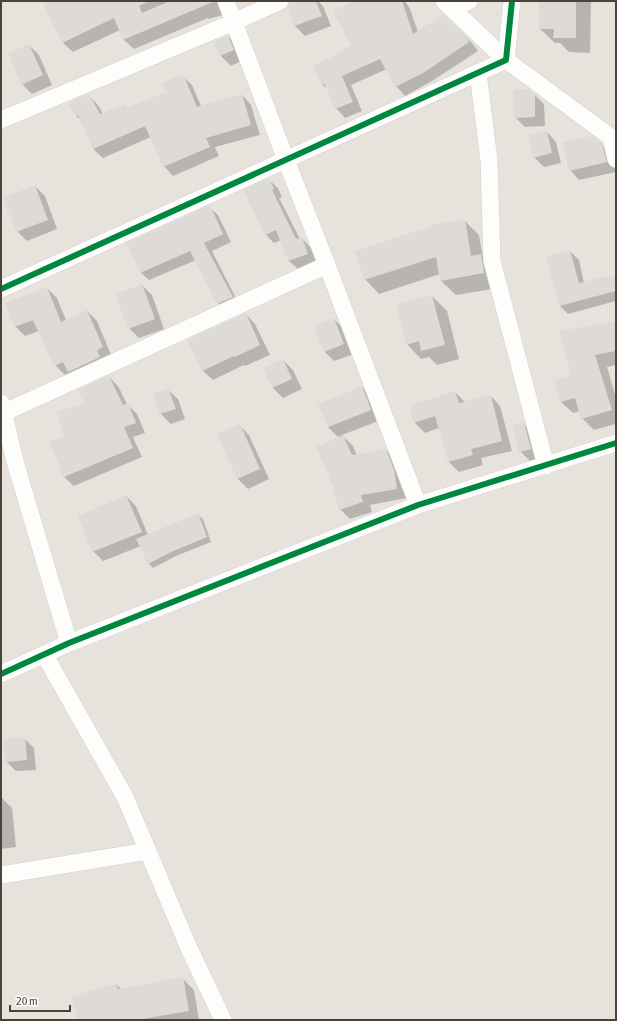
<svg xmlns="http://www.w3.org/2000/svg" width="617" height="1021" viewBox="0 0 617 1021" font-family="'Asap Condensed',sans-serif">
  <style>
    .residential { fill: #e7e3dc }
    .shadow { fill: #0003 }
    .building { fill: #dedbd6 }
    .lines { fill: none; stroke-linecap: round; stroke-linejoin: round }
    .minor-casing { stroke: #d2d0cb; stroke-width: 18 }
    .minor { stroke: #fdfdfc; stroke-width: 17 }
    .cycleway-casing { stroke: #fff; stroke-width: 8 }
    .cycleway { stroke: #00873e; stroke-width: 6 }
  </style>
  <rect width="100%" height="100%" fill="#f4f2ee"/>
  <path class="residential" d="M1 1H616V1020H1Z"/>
  <path class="shadow" d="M43 1H225L226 14 209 19 208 18 134 49 124 40 120 30 73 52 63 43Z
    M300 1H318L323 6 331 26 305 36 295 26 288 8Z
    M355 1H405L410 9 418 32 463 34 473 44 478 51 432 81 405 96 396 86 387 69 351 85 362 111 345 118 336 108 328 90 322 84 345 51 352 46Z
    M540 1H591L590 53 569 52 560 43H555L540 29Z
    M228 36 238 46 243 60 231 66 221 56 214 42Z
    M29 45 39 55 52 85 32 94 22 84Z
    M182 76 192 85 201 106 242 95 251 105 260 135 215 147 219 156 173 176 164 166 151 137 103 158 93 149 81 120 76 116 88 95 98 105 103 114 124 105 128 109 167 92Z
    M534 94 544 104 545 126 525 127 515 117Z
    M547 132 556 142 561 163 544 167 534 157Z
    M601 144 612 154 616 172 579 180 570 170Z
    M269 180 278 188 282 197 279 198 300 239 302 238 310 247 316 262 298 269 289 261 281 240 274 243 266 235Z
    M35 186 45 196 57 229 27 241 17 231Z
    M209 207 218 215 231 242 212 251 240 306 227 312 218 303 196 260 149 280 140 272Z
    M464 220 479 235 483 258 495 270 498 288 456 295 441 281 440 274 379 294 365 279Z
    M570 251 579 260 584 283 616 276V301L568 314 559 305Z
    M142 285 152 295 164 329 139 338 129 328Z
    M47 288 57 298 66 320 87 311 97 321 112 357 79 381 70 373 65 375 55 365 39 331 25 336 15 326Z
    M432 296 447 311 459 359 437 365 429 357 421 359 407 344Z
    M246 314 255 324 270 355 245 366 244 365 213 380 203 371Z
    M334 319 344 329 354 354 334 361 324 351Z
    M616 322V365L607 367 616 398V424L594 430 582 418 580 411 573 413 561 402 572 375Z
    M283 360 293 370 302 389 283 398 273 388 264 369Z
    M109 377 118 386 127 404 137 414 145 433 133 437 142 457 74 486 64 477 50 442 65 436Z
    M362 387 372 397 381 420 342 435 353 446 357 456 386 450 396 460 407 498 370 505 372 512 350 519 340 509 336 491 339 438 328 427Z
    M168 390 178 399 185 419 171 424 161 414 154 395Z
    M455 392 465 402 491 396 500 406 512 451 481 458 483 465 459 472 449 462 439 428 425 433 415 423 410 407Z
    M524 424 534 433 540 459 530 461 520 451Z
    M239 425 249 435 269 479 248 489 238 479 218 435Z
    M126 496 136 506 148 535 198 515 203 519 211 542 176 556 153 568 149 564 141 546 103 561 93 551Z
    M24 738 34 748 36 770 16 771 6 761Z
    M1 798H2L12 808 16 847 1 849Z
    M182 978 194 990 199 1020H79L116 984 121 989Z"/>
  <path class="building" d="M42 1H150L139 6 142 13 170 1H215L123 40 114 18 62 43Z
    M297 1H316L322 16 294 26 287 8 289 4Z
    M353 1H402L413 34 443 14 464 34 469 42 423 73 395 87 380 59 342 76 353 102 335 109 324 83 322 85 313 66 344 51 343 49 351 45 333 12Z
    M539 1H576V38H553L554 29H539Z
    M228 35 234 50 220 56 213 42Z
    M29 44 43 75 21 85 8 53Z
    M183 74 197 107 242 94 251 125 206 138 210 147 163 167 145 126 93 149 78 115 76 116 68 103 89 94 100 114 124 104 126 108 166 92 162 83Z
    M513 89H528L535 94V117L514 118Z
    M547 131 552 153 533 158 528 135Z
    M592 136 602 143 607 162 569 171 562 142Z
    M269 178 274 189 272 190 296 239 302 237 308 254 288 261 276 230 265 235 243 190Z
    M35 185 48 220 16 232 3 198Z
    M210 205 223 234 204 243 233 297 217 304 190 251 140 273 126 243Z
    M465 219 471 256 481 254 484 273 440 281 436 257 364 280 355 251 431 226 430 225Z
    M570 250 579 283 616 274V291L559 306 546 256Z
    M142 284 155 319 128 329 115 294Z
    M47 287 61 322 87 310 103 347 97 350 100 357 68 372 63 362 54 366 33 320 14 327 5 303Z
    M432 295 445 345 421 351 419 341 406 345 396 305Z
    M246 313 260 345 235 357 234 356 202 371 187 340Z
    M334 318 344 344 324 352 314 326Z
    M616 321V351L595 355 612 410 581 419 575 398 560 402 554 380 571 375 559 331Z
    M283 359 292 379 272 388 263 368Z
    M109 376 123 405 128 403 136 423 124 427 133 448 64 477 49 442 64 436 56 412 84 403 77 390Z
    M362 386 371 410 328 427 318 404Z
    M168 388 176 409 160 414 153 394Z
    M455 391 459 403 491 395 502 441 471 449 473 455 448 462 435 416 414 423 409 406Z
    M524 422 531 449 519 452 512 425Z
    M240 424 260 469 237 479 217 434Z
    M343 435 352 455 386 449 394 470 397 489 361 495 363 502 339 510 333 491H335L316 447Z
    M126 495 142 532 92 552 78 516Z
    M198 513 207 537 171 552 148 564 136 539Z
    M25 737 27 760 5 762 3 739Z
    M183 977 189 1011 136 1020H78L71 997 116 983 118 989Z"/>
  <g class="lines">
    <defs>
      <path id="minor" d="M226 1 286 160 327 265 418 505
        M444 1 506 60 616 141
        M452 9 469 1
        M478 73 489 160 492 261 546 466
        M1 120 234 22 280 1
        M611 138 616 159
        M1 289 506 60 512 1
        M1 403 16 465 69 643
        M3 413 327 265
        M44 654 125 797 188 946 223 1020
        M1 674 69 643 418 505 616 443
        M1 875 148 851"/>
    </defs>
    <use href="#minor" class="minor-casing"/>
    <use href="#minor" class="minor"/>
    <defs>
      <path id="cycleway" d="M1 289 506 60 512 1
        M1 674 69 643 418 505 616 443"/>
    </defs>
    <use href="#cycleway" class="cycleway-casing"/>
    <use href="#cycleway" class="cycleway"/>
  </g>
  <rect width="617" height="1021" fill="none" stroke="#4b4339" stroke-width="4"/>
  <path d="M10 1005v6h60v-6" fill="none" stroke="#4b4339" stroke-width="2"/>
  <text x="16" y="1005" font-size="12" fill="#4b4339" stroke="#ffffff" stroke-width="3" paint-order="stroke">20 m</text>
</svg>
